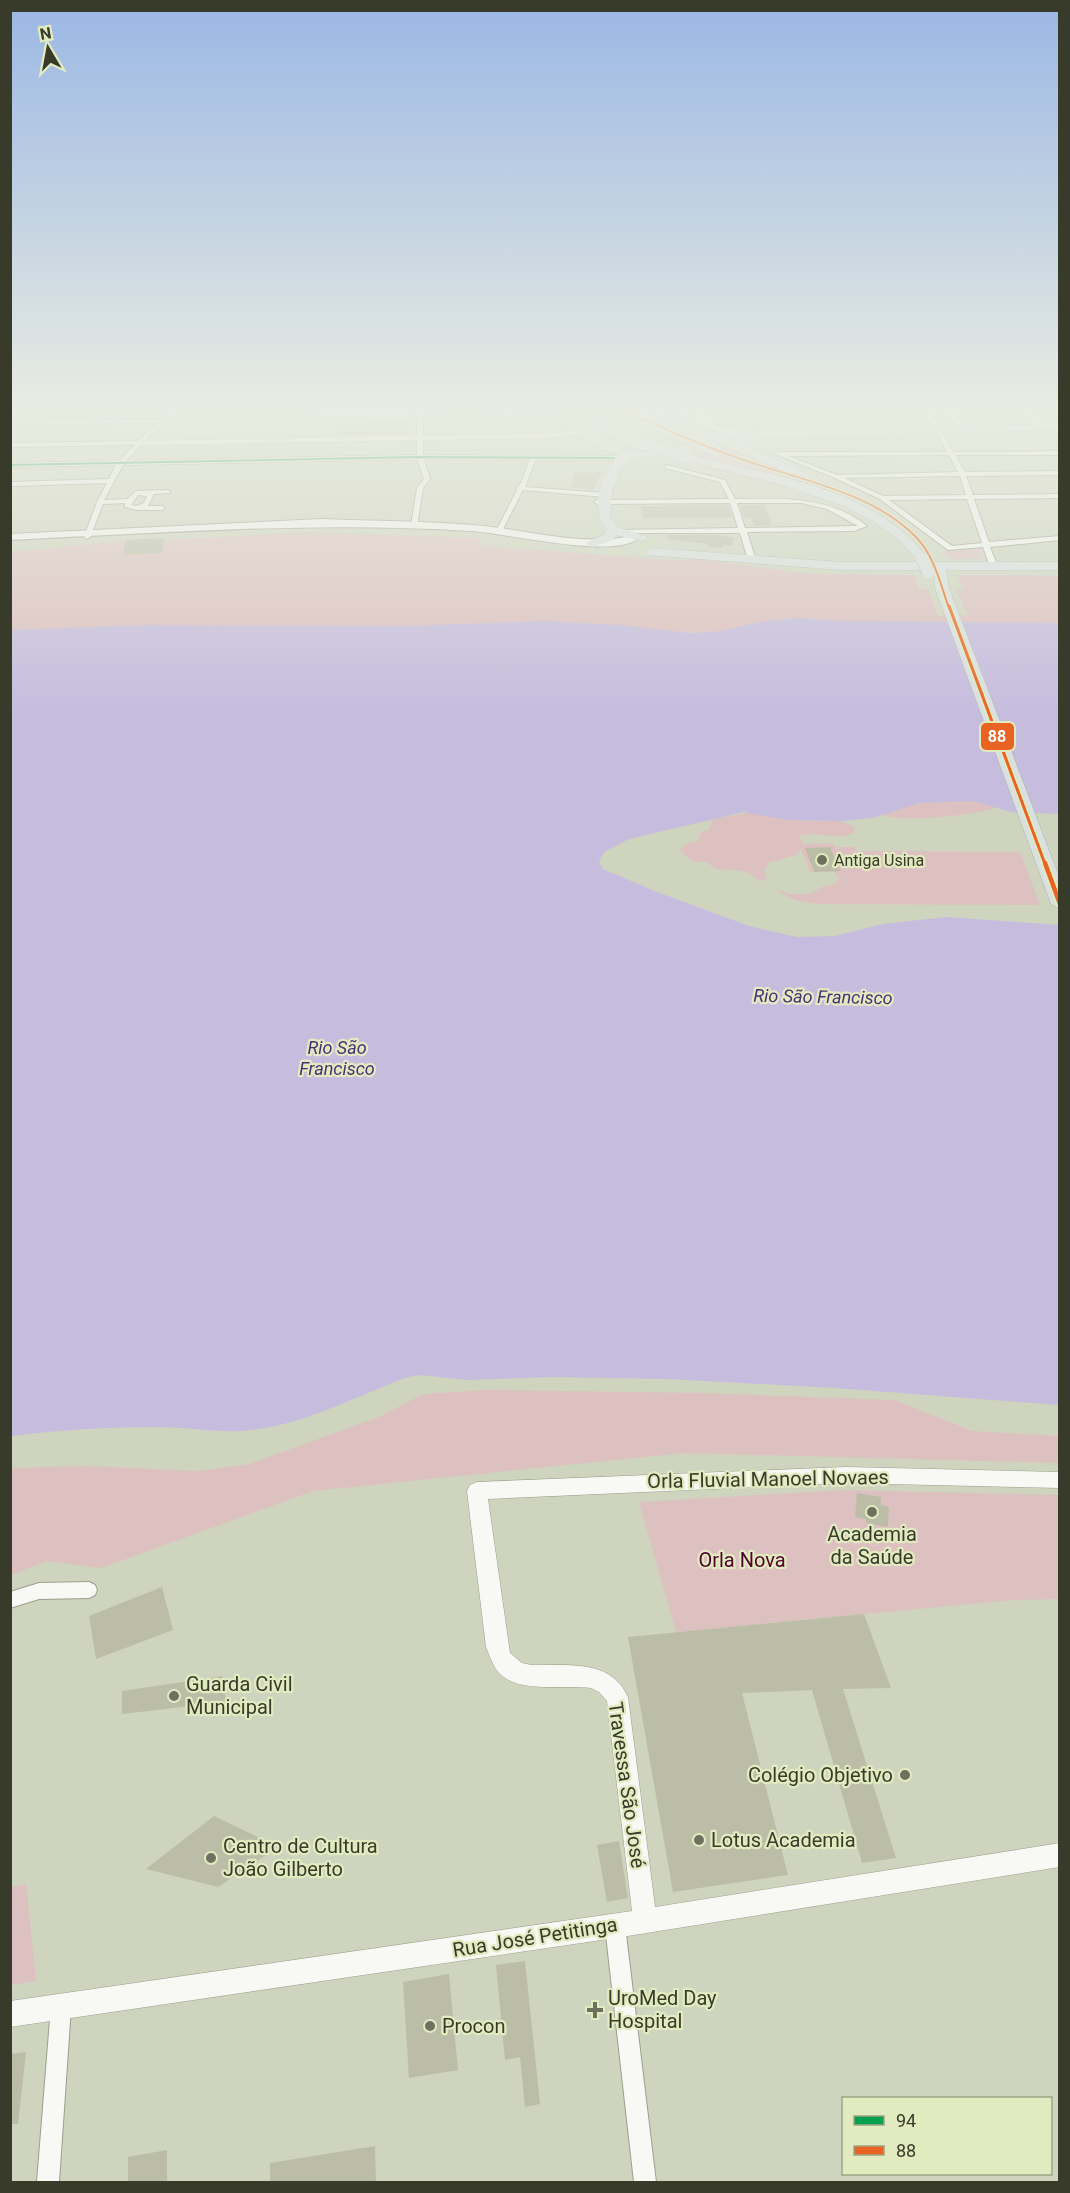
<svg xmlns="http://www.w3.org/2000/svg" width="1070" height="2193" viewBox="0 0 1070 2193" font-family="Roboto,sans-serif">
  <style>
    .green { fill: #ddc0c0 }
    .water { fill: #c6bcde }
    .building { fill: #bcbda7 }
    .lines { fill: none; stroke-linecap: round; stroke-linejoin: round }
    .minor-casing { stroke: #9c9f8e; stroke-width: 2 }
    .tertiary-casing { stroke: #9c9f8e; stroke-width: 1 }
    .secondary-casing { stroke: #9c9f8e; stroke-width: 2 }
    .primary-casing { stroke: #b0b3a7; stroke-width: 1 }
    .trunk-casing { stroke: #b0b3a7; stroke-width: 1 }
    .minor { fill: #f8f9f5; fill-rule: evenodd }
    .tertiary { fill: #f8f9f5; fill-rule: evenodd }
    .secondary { fill: #f8f9f5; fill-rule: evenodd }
    .primary { fill: #e0e6e6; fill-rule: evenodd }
    .trunk { fill: #d8e0e0; fill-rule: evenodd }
    .trunk-bridge-casing { stroke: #b0b3a7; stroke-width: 13; stroke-linecap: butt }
    .trunk-bridge { stroke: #d8e0e0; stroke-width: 12 }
    .bus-1-casing { stroke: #e2ebc0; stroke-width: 4.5 }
    .bus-2-far2-casing { stroke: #e2ebc0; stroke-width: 4.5 }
    .bus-2-far1-casing { stroke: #e2ebc0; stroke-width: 6 }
    .bus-2-casing { stroke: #e2ebc0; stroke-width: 9 }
    .bus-1 { stroke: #03a14f; stroke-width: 2 }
    .bus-2-far2 { stroke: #e96322; stroke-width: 2 }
    .bus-2-far1 { stroke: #e96322; stroke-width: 3 }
    .bus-2 { stroke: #e96322; stroke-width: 4.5 }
    .poi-dot { fill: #6d715e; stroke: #e2ebc0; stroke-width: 2 }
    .labels { text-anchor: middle; stroke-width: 4.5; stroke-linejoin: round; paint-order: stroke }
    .poi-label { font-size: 16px; fill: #383b2a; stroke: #e2ebc0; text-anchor: start }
    .water-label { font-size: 18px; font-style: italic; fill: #493075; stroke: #e2ebc0 }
    .near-street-label { font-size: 20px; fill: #383b2a; stroke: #e2ebc0 }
    .near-poi-label { font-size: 20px; fill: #383b2a; stroke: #e2ebc0; text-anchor: start }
    .near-park-label { font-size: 20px; fill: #500129; stroke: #e2ebc0 }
    .line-badge { stroke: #e2ebc0; stroke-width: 2 }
    .badge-label { font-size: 16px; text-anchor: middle; font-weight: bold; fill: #fff }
  </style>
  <rect width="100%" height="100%" fill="#cfd4be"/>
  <path class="green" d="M712 442 835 490 832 499 666 459 704 449Z
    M309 532 478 538 485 546 673 560 696 559 814 574 915 575 919 589H928L938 616 968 615 956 590 964 589 957 575 1059 576V649L507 624 203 631 146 625 11 630 10 552 126 541 123 555 162 553 163 540Z
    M980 547 984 559H949L942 552Z
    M974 801 997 807C974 816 905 822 882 815L919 803Z
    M751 812 787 820 842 821 854 827 855 832C837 842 818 830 798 836L804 844 833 843 835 847H855L857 851 1020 852 1040 905 821 904C803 902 790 901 776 889L790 894H810L824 886 834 884 840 878 834 872 810 871 801 849 796 855 768 863 764 871 767 879 760 881 745 871 715 869 707 862H693L679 850 690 842 698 841 701 832 710 829 713 819Z
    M487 1390 703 1393 895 1400 972 1431 1059 1436V1463L683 1453 313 1491 101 1568 46 1561 11 1575V1468L85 1466 197 1471 250 1464 381 1416 423 1394Z
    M843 1490 1059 1495V1599L1014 1600 676 1632 639 1502Z
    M26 1884 36 1981 11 1985V1887Z"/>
  <path class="water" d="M797 618 848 621 1059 623V814L1011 812 974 801 919 803 873 818 842 821 787 820 744 812 629 839 604 852 599 862 603 869 657 892 749 926 797 937 835 936 883 924 946 917 1059 925V1405L835 1388 668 1379 549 1377 467 1380 420 1375 405 1378C355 1397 307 1423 253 1430 221 1434 189 1427 157 1427 108 1427 60 1430 11 1436L10 630 146 625 405 626 545 621 620 625 691 633 721 631 759 622Z"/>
  <path class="building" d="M342 418 408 420V434L333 435Z
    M602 472 593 489 571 488 574 473Z
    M728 505 732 517 643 518 640 506Z
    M740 505H765L772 525 754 526 751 517H744Z
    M667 535H719L734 538 733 546 724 545 721 548 707 546 709 544 668 539Z
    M164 538 162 553 123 555 126 540Z
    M830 847 840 871 814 872 805 848Z
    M857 1493 881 1497V1505L889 1507 888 1527 866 1523V1519L855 1517Z
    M162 1587 173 1630 96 1659 89 1616Z
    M864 1614 891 1688 843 1689 896 1858 862 1863 812 1690 742 1693 788 1875 673 1892 628 1637Z
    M223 1676 226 1702 122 1714V1691Z
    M214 1816 278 1847 218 1887 146 1869Z
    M619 1841 628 1898 607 1902 597 1845Z
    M525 1961 540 2104 525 2107 520 2057 505 2060 496 1965Z
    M449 1974 458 2070 409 2078 403 1982Z
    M26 2052 18 2124H10V2054Z
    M375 2146 376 2182H270V2163Z
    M167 2150V2182H128V2157Z"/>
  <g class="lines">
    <defs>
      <path id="minor" d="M170 410H176L126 461 417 455V410H423V455L531 456 534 454 537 456H614L617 458 614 460 536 459 525 487 605 493 608 495 605 497 523 490 502 531 499 533 496 531 517 490 516 488 521 483 530 459H424L430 479 423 488 417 526 414 528 411 526 417 488 424 479 417 459 123 465 104 500 127 499 136 491 168 490 170 491V493L154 494 148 506H162L165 508 162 510H137L125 507V503L103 504 90 537 87 539 84 537 97 502 107 483 10 486V482L109 479 116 465 10 467V463L119 461 135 445 10 447V443L138 441 157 423 10 425V421L160 419ZM138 495 147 496 144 503 136 506 131 505Z
        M508 410H515L507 417H503V415Z
        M938 427 941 429 953 452 1060 451V455H955L965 472 1060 471V475L966 476 973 495 1060 494V498L974 499 989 542 1060 536V540L990 547 996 562 989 564 983 547 948 550 880 499 833 477 775 454 778 452H947L935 429ZM949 455 958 472 837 475 788 456ZM960 476 966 495 883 496 844 478ZM967 499 982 543 952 546 889 500Z
        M667 465 725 480 735 499C783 499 828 495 867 526L854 531 747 532 755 557 751 559 747 557 740 533H617V531L619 530 738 528 730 503 597 504 594 502 597 500 729 499 720 482 665 468 664 467ZM737 503H801L827 509 858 526 745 528Z
        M89 1582 95 1585 97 1590 95 1595 89 1598 39 1599 10 1608V1592L39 1583Z
        M615 1916 622 1919 625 1926 656 2182H634L605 1926 608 1919Z
        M61 1997 68 2000 71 2007 59 2182H37L51 2007 54 2000Z"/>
      <path id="tertiary" d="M695 410H703L704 417 722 428 758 433C741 442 711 431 697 420Z
        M1019 410H1027L1043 425V429H1037Z
        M597 428 600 432 543 438 140 445 136 443 140 441 543 434Z
        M846 1467 1060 1472V1488L846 1483 488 1499 510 1653 522 1663 531 1665C566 1666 611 1658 628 1697L655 1907 1060 1843V1867L615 1938 10 2027V2001L632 1911 607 1701 599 1692 591 1688C564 1684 513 1695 496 1669 492 1663 489 1654 486 1647L467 1491 470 1485 477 1482Z"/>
      <path id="secondary" d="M679 410H687V425L680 423Z
        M923 410H931L941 431H935Z
        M944 410H953L967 427V431H961Z
        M322 519C372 521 423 521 473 525 525 529 580 547 632 536L637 539C613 559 505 533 471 531 317 521 164 533 10 540V534Z"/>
      <path id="primary" d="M217 410 560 416 565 419 560 422 222 413Z
        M1060 424V430L762 437 718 439 700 445 695 442 717 433Z"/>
      <path id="trunk" d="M541 410H553L591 433C606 414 632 414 655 415L645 410H660L734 442 736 439 762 431 767 434 766 436 745 445 813 477 803 479 707 438 704 444 677 456 632 458 622 466 612 491 610 517 618 527 648 537 642 541 616 535 614 540 592 547 586 543 603 535 607 530C589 510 601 471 620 455L599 447ZM634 421C656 421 680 420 696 437L695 440C666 457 630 456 601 439 602 424 622 422 634 421Z
        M689 455C770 475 875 487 928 559L924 562H1060V570H946L949 588 1060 879V909L1051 904 935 588 934 570H840L647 555 645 552 651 548 840 562H920L898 539 873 521 844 506 779 484 685 460V456Z"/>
    </defs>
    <use href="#minor" class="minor-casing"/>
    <use href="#tertiary" class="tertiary-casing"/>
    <use href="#secondary" class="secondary-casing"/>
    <use href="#primary" class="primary-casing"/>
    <use href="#trunk" class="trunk-casing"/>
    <use href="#minor" class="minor"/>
    <use href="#tertiary" class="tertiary"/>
    <use href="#secondary" class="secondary"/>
    <use href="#primary" class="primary"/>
    <use href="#trunk" class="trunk"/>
    <defs>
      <path id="trunk-bridge" d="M626 411 716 450
        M592 422 634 441 689 458
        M922 559 928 572"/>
    </defs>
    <use href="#trunk-bridge" class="trunk-bridge-casing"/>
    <use href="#trunk-bridge" class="trunk-bridge"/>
    <defs>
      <path id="bus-1" d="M10 465 420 457 614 458"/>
      <path id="bus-2-far2" d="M624 410C664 429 705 447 747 461 803 481 874 493 917 538 935 558 940 583 949 608"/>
      <path id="bus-2-far1" d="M949 606 1045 864"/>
      <path id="bus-2" d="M1045 863 1060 904"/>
    </defs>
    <use href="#bus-1" class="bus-1-casing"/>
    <use href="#bus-2-far2" class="bus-2-far2-casing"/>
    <use href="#bus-2-far1" class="bus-2-far1-casing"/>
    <use href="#bus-2" class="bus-2-casing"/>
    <use href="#bus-1" class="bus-1"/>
    <use href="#bus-2-far2" class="bus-2-far2"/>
    <use href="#bus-2-far1" class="bus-2-far1"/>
    <use href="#bus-2" class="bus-2"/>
  </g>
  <linearGradient id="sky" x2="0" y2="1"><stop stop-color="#9ab7e4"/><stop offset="0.57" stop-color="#e9ece2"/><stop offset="1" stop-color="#e9ece2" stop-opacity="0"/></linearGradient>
  <rect width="1070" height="717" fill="url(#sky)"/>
  <g class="poi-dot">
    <circle cx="822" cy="860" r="6"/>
    <circle cx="872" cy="1512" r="6"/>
    <circle cx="174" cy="1696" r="6"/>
    <circle cx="905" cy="1775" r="6"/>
    <circle cx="699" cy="1840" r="6"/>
    <circle cx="211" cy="1858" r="6"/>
    <path d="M592 2001h6v6h6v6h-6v6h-6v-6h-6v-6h6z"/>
    <circle cx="430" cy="2026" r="6"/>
  </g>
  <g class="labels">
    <g class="poi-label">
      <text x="834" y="866">Antiga Usina</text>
    </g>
    <g class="water-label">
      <text transform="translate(823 997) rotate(1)" y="6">Rio São Francisco</text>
      <text x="337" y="1054">Rio São<tspan x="337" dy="21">Francisco</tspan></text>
    </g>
    <g class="near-street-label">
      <text transform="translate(768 1479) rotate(-1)" y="7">Orla Fluvial Manoel Novaes</text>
      <text transform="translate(627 1785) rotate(82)" y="7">Travessa São José</text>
      <text transform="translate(535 1937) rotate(-9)" y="7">Rua José Petitinga</text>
    </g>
    <g class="near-poi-label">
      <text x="872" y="1541" text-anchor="middle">Academia<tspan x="872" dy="23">da Saúde</tspan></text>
      <text x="186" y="1691">Guarda Civil<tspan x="186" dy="23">Municipal</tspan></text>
      <text x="893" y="1782" text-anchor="end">Colégio Objetivo</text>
      <text x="711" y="1847">Lotus Academia</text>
      <text x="223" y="1853">Centro de Cultura<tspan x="223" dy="23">João Gilberto</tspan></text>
      <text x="608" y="2005">UroMed Day<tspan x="608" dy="23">Hospital</tspan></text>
      <text x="442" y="2033">Procon</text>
    </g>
    <g class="near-park-label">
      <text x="742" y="1567">Orla Nova</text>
    </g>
  </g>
  <rect class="line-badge" x="980" y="722" width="35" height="29" rx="6" fill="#e96322"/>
  <g class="badge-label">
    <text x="997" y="742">88</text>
  </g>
  <rect width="1070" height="2193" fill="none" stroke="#383b2a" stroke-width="24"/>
  <rect x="842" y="2097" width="210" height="78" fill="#e2ebc0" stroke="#9ea584" stroke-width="1.5"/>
  <rect x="854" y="2116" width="30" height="9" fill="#03a14f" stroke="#9ea584" stroke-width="1.5"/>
  <text x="896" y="2127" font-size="18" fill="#383b2a">94</text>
  <rect x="854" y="2146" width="30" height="9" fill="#e96322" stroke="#9ea584" stroke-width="1.5"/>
  <text x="896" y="2157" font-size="18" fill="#383b2a">88</text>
  <g transform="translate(48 48) rotate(350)" stroke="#e2ebc0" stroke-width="4.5" paint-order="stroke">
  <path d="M0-4.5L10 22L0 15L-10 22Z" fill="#383b2a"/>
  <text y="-9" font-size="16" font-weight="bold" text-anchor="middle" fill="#383b2a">N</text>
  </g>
</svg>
